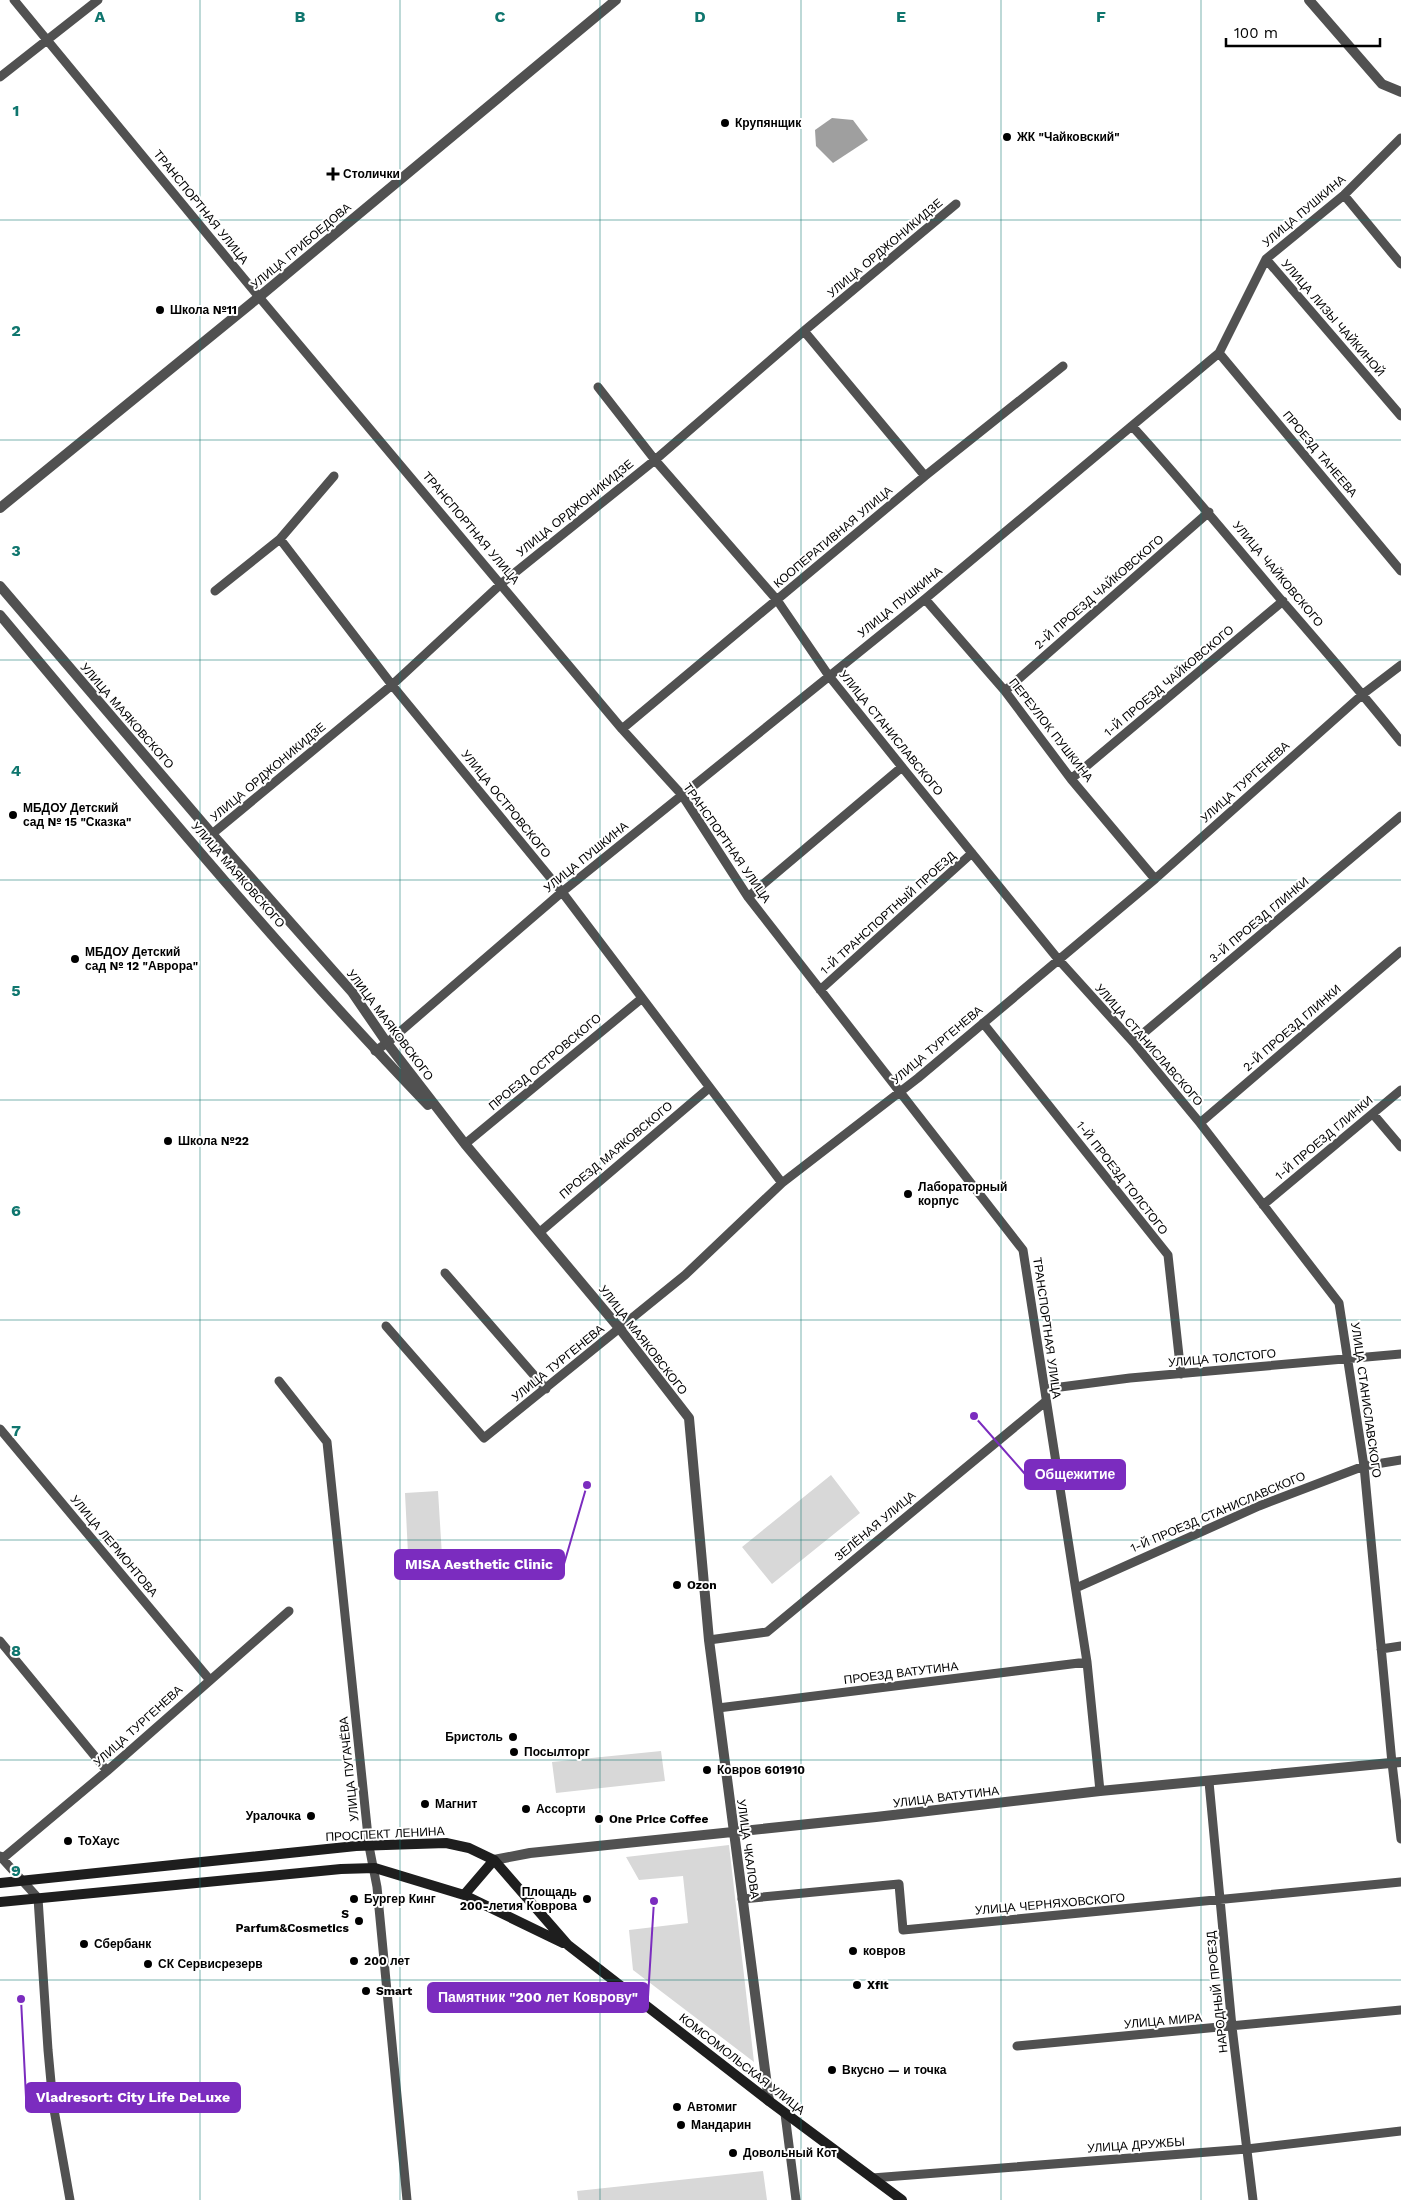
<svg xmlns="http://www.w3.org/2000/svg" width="1401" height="2200" viewBox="0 0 1401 2200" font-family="'Work Sans',sans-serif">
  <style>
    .green { fill: #d8d8d8 }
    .water { fill: #9f9f9f }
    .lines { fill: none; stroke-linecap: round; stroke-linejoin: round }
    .minor { stroke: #515151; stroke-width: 9 }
    .tertiary { stroke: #515151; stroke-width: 10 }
    .secondary { stroke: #1e1e1e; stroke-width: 10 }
    .grid { fill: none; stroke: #0f766e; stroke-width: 1; stroke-opacity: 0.55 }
    .poi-dot { fill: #000; stroke: #fff; stroke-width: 2 }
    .labels { text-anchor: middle; stroke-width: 4; stroke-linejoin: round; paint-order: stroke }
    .poi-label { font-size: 12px; font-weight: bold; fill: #000; stroke: #fff; text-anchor: start }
    .street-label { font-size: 12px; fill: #000; stroke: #fff }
    .grid-label { font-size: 16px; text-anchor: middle; font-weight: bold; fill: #0f766e; stroke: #fff; stroke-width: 4; stroke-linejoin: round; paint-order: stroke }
    .leader { fill: none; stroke: #7b2cbf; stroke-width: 2 }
    .callout-dot { fill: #7b2cbf; stroke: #fff; stroke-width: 2 }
    .callout { fill: #7b2cbf; stroke: #7b2cbf; stroke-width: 2 }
    .callout-label { font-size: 14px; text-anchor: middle; font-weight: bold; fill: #fff }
  </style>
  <rect width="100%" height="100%" fill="#fff"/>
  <path class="green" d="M831 1475 860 1513 772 1584 742 1547Z
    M438 1491 443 1572 409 1574 405 1493Z
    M661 1751 665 1781 556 1793 552 1762Z
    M729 1845 754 2062 633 1970 629 1930 688 1923 683 1876 639 1880 626 1857Z
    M763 2171 767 2200H578L577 2191Z"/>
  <path class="water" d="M832 118 853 120 868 140 833 163 816 146 815 130Z"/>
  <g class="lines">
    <path class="minor" d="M14 0 259 297 622 729 682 795 748 897 1023 1250 1087 1662 1100 1791
      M0 77 98 0
      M1344 195 1401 264
      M1266 259 1401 416
      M804 331 925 476
      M1219 353 1401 571
      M598 387 655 460 777 600 829 676 902 767 1058 959 1133 1042 1200 1123 1339 1303 1364 1466 1392 1763 1401 1839
      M1132 426C1184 483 1233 543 1283 602 1323 648 1363 694 1401 742
      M280 539 392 685 562 892 782 1183
      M215 591 280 539 334 476
      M925 599 1005 691 1071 779 1155 879
      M1005 691 1209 512
      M622 729 925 476 1063 366
      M1071 779 1283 601
      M212 834 392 685 502 583 655 460 804 331 956 204
      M748 897 902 767
      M820 990 972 853
      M983 1023 1168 1255 1181 1374
      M1133 1042 1401 816
      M375 1051 387 1043 562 892 925 599 1219 353 1266 259 1344 195 1401 138
      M1373 1114 1401 1147
      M1200 1123 1401 951
      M465 1144 641 999
      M1263 1205 1401 1090
      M540 1232 709 1088
      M445 1273 546 1389
      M386 1326 484 1438 685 1275 782 1183 918 1078 1155 879 1363 694 1401 665
      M279 1381 327 1442 369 1846 377 1887 407 2200
      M1045 1389 1130 1378 1401 1354
      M0 1429 209 1679
      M1076 1588 1259 1506 1364 1466 1401 1460
      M709 1640 767 1632 1045 1402
      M0 1641 107 1771
      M1381 1649 1401 1646
      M718 1708 1087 1662
      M1209 1782 1232 2027 1253 2200
      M0 1856 38 1898 48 2050 53 2104 70 2200
      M2 1859 107 1771 289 1611
      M742 1899 899 1884 903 1930 1401 1882
      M1017 2046 1401 2010
      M785 2114 796 2200
      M872 2178 1247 2149 1401 2131"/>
    <path class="tertiary" d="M1309 0 1382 84 1401 92
      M0 508 259 297 616 0
      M0 586 212 834 352 992 387 1043 465 1144 620 1329 689 1418 709 1640 769 2101
      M0 615C139 781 278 949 428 1105
      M494 1860 530 1853 876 1817 1100 1791 1401 1762"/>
    <path class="secondary" d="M0 1883 356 1846 446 1843 469 1848 494 1860 568 1945 769 2101 902 2200
      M464 1895 494 1860
      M0 1902 341 1869 375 1868 464 1895 563 1943"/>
  </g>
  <path class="grid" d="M200 0V2200M400 0V2200M600 0V2200M801 0V2200M1001 0V2200M1201 0V2200M0 220H1401M0 440H1401M0 660H1401M0 880H1401M0 1100H1401M0 1320H1401M0 1540H1401M0 1760H1401M0 1980H1401"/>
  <g class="poi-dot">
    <circle cx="725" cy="123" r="5"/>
    <circle cx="1007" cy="137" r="5"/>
    <path d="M330.5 166.5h5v5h5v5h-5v5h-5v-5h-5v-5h5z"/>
    <circle cx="160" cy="310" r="5"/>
    <circle cx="13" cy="815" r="5"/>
    <circle cx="75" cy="959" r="5"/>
    <circle cx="168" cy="1141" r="5"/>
    <circle cx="908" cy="1194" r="5"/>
    <circle cx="677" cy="1585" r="5"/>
    <circle cx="513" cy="1737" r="5"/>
    <circle cx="514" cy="1752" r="5"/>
    <circle cx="707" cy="1770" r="5"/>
    <circle cx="425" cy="1804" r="5"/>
    <circle cx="526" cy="1809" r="5"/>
    <circle cx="311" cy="1816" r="5"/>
    <circle cx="599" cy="1819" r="5"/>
    <circle cx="68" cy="1841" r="5"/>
    <circle cx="354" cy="1899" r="5"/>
    <circle cx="587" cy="1899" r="5"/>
    <circle cx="359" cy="1921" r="5"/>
    <circle cx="84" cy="1944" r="5"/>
    <circle cx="853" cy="1951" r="5"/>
    <circle cx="354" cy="1961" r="5"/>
    <circle cx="148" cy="1964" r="5"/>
    <circle cx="857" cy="1985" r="5"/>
    <circle cx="366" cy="1991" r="5"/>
    <circle cx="832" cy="2070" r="5"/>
    <circle cx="677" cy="2107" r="5"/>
    <circle cx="681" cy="2125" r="5"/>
    <circle cx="733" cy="2153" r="5"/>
  </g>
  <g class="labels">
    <g class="poi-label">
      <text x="735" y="127">Крупянщик</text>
      <text x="1017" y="141">ЖК "Чайковский"</text>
      <text x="343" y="178">Столички</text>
      <text x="170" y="314">Школа №11</text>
      <text x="23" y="812">МБДОУ Детский<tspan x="23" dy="14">сад № 15 "Сказка"</tspan></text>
      <text x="85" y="956">МБДОУ Детский<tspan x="85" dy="14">сад № 12 "Аврора"</tspan></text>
      <text x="178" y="1145">Школа №22</text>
      <text x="918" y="1191">Лабораторный<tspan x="918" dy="14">корпус</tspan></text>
      <text x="687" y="1589">Ozon</text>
      <text x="503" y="1741" text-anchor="end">Бристоль</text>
      <text x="524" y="1756">Посылторг</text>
      <text x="717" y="1774">Ковров 601910</text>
      <text x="435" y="1808">Магнит</text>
      <text x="536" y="1813">Ассорти</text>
      <text x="301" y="1820" text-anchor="end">Уралочка</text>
      <text x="609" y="1823">One Price Coffee</text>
      <text x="78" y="1845">ТоХаус</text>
      <text x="577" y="1896" text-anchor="end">Площадь<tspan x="577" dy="14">200-летия Коврова</tspan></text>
      <text x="364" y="1903">Бургер Кинг</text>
      <text x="349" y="1918" text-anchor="end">S<tspan x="349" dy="14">Parfum&amp;Cosmetics</tspan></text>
      <text x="94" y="1948">Сбербанк</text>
      <text x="863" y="1955">ковров</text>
      <text x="364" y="1965">200 лет</text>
      <text x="158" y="1968">СК Сервисрезерв</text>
      <text x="867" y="1989">Xfit</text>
      <text x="376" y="1995">Smart</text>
      <text x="842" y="2074">Вкусно — и точка</text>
      <text x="687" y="2111">Автомиг</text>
      <text x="691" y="2129">Мандарин</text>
      <text x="743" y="2157">Довольный Кот</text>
    </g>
    <g class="street-label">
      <text transform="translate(201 207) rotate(51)" y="4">ТРАНСПОРТНАЯ УЛИЦА</text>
      <text transform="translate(1304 211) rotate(-40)" y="4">УЛИЦА ПУШКИНА</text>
      <text transform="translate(301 246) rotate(-40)" y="4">УЛИЦА ГРИБОЕДОВА</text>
      <text transform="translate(885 248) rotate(-40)" y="4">УЛИЦА ОРДЖОНИКИДЗЕ</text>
      <text transform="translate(1333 318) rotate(49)" y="4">УЛИЦА ЛИЗЫ ЧАЙКИНОЙ</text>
      <text transform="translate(1320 454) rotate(50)" y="4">ПРОЕЗД ТАНЕЕВА</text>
      <text transform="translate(575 508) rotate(-39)" y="4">УЛИЦА ОРДЖОНИКИДЗЕ</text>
      <text transform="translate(471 528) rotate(50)" y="4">ТРАНСПОРТНАЯ УЛИЦА</text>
      <text transform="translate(833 537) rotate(-40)" y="4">КООПЕРАТИВНАЯ УЛИЦА</text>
      <text transform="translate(1278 574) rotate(50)" y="4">УЛИЦА ЧАЙКОВСКОГО</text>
      <text transform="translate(1099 592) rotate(-41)" y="4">2-Й ПРОЕЗД ЧАЙКОВСКОГО</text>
      <text transform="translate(900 602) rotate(-39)" y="4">УЛИЦА ПУШКИНА</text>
      <text transform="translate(1169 681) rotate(-40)" y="4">1-Й ПРОЕЗД ЧАЙКОВСКОГО</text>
      <text transform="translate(127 716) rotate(49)" y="4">УЛИЦА МАЯКОВСКОГО</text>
      <text transform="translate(1051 730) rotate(52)" y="4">ПЕРЕУЛОК ПУШКИНА</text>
      <text transform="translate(891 733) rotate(51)" y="4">УЛИЦА СТАНИСЛАВСКОГО</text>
      <text transform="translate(268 772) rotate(-40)" y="4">УЛИЦА ОРДЖОНИКИДЗЕ</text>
      <text transform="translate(1245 782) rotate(-42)" y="4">УЛИЦА ТУРГЕНЕВА</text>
      <text transform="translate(506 804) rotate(51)" y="4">УЛИЦА ОСТРОВСКОГО</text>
      <text transform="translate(727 843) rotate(55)" y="4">ТРАНСПОРТНАЯ УЛИЦА</text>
      <text transform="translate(586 857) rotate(-39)" y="4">УЛИЦА ПУШКИНА</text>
      <text transform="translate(238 875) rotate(49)" y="4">УЛИЦА МАЯКОВСКОГО</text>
      <text transform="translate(888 913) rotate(-42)" y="4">1-Й ТРАНСПОРТНЫЙ ПРОЕЗД</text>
      <text transform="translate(1259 920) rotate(-40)" y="4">3-Й ПРОЕЗД ГЛИНКИ</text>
      <text transform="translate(390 1025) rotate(53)" y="4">УЛИЦА МАЯКОВСКОГО</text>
      <text transform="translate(1292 1028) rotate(-41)" y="4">2-Й ПРОЕЗД ГЛИНКИ</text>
      <text transform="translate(937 1045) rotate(-40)" y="4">УЛИЦА ТУРГЕНЕВА</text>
      <text transform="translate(1149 1045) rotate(49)" y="4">УЛИЦА СТАНИСЛАВСКОГО</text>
      <text transform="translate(545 1062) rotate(-40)" y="4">ПРОЕЗД ОСТРОВСКОГО</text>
      <text transform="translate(1324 1138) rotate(-40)" y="4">1-Й ПРОЕЗД ГЛИНКИ</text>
      <text transform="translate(616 1150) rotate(-40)" y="4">ПРОЕЗД МАЯКОВСКОГО</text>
      <text transform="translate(1122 1178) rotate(52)" y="4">1-Й ПРОЕЗД ТОЛСТОГО</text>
      <text transform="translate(1047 1328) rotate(82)" y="4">ТРАНСПОРТНАЯ УЛИЦА</text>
      <text transform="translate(643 1340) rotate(52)" y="4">УЛИЦА МАЯКОВСКОГО</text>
      <text transform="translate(1222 1358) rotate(-5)" y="4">УЛИЦА ТОЛСТОГО</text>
      <text transform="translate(558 1363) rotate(-39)" y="4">УЛИЦА ТУРГЕНЕВА</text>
      <text transform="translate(1366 1400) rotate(82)" y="4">УЛИЦА СТАНИСЛАВСКОГО</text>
      <text transform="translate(1218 1512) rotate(-23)" y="4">1-Й ПРОЕЗД СТАНИСЛАВСКОГО</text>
      <text transform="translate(875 1526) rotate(-40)" y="4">ЗЕЛЁНАЯ УЛИЦА</text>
      <text transform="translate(114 1546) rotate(50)" y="4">УЛИЦА ЛЕРМОНТОВА</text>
      <text transform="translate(901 1673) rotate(-7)" y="4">ПРОЕЗД ВАТУТИНА</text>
      <text transform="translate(138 1726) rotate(-42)" y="4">УЛИЦА ТУРГЕНЕВА</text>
      <text transform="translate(349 1769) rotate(-96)" y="4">УЛИЦА ПУГАЧЁВА</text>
      <text transform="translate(946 1797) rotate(-7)" y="4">УЛИЦА ВАТУТИНА</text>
      <text transform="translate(385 1834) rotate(-3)" y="4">ПРОСПЕКТ ЛЕНИНА</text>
      <text transform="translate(748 1849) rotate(82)" y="4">УЛИЦА ЧКАЛОВА</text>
      <text transform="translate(1050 1904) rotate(-5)" y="4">УЛИЦА ЧЕРНЯХОВСКОГО</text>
      <text transform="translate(1217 1992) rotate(-96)" y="4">НАРОДНЫЙ ПРОЕЗД</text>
      <text transform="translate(1163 2021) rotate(-5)" y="4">УЛИЦА МИРА</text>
      <text transform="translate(742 2064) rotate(38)" y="4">КОМСОМОЛЬСКАЯ УЛИЦА</text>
      <text transform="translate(1136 2145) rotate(-4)" y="4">УЛИЦА ДРУЖБЫ</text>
    </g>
  </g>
  <g class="grid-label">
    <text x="100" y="22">A</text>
    <text x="300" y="22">B</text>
    <text x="500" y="22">C</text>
    <text x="700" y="22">D</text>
    <text x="901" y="22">E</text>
    <text x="1101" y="22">F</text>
    <text x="16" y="116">1</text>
    <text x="16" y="336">2</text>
    <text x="16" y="556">3</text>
    <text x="16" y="776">4</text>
    <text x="16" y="996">5</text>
    <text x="16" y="1216">6</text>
    <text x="16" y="1436">7</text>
    <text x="16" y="1656">8</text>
    <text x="16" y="1876">9</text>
  </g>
  <path class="leader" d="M974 1416L1025 1474M587 1485L564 1564M654 1901L648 1997M21 1999L26 2097"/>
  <g class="callout-dot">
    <circle cx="974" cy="1416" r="5"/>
    <circle cx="587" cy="1485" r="5"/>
    <circle cx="654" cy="1901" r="5"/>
    <circle cx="21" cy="1999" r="5"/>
  </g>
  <g class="callout">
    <rect x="1025" y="1460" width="100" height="29" rx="5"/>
    <rect x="395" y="1550" width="169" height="29" rx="5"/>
    <rect x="428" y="1983" width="220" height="29" rx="5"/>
    <rect x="26" y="2083" width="214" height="29" rx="5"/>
  </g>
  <g class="callout-label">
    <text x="1075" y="1479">Общежитие</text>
    <text x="479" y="1569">MISA Aesthetic Clinic</text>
    <text x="538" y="2002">Памятник "200 лет Коврову"</text>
    <text x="133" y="2102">Vladresort: City Life DeLuxe</text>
  </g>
  <path d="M1226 38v8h154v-8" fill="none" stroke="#000000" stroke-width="2.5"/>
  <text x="1234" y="38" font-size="15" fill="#000000" stroke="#ffffff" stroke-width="4" paint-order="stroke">100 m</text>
</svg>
